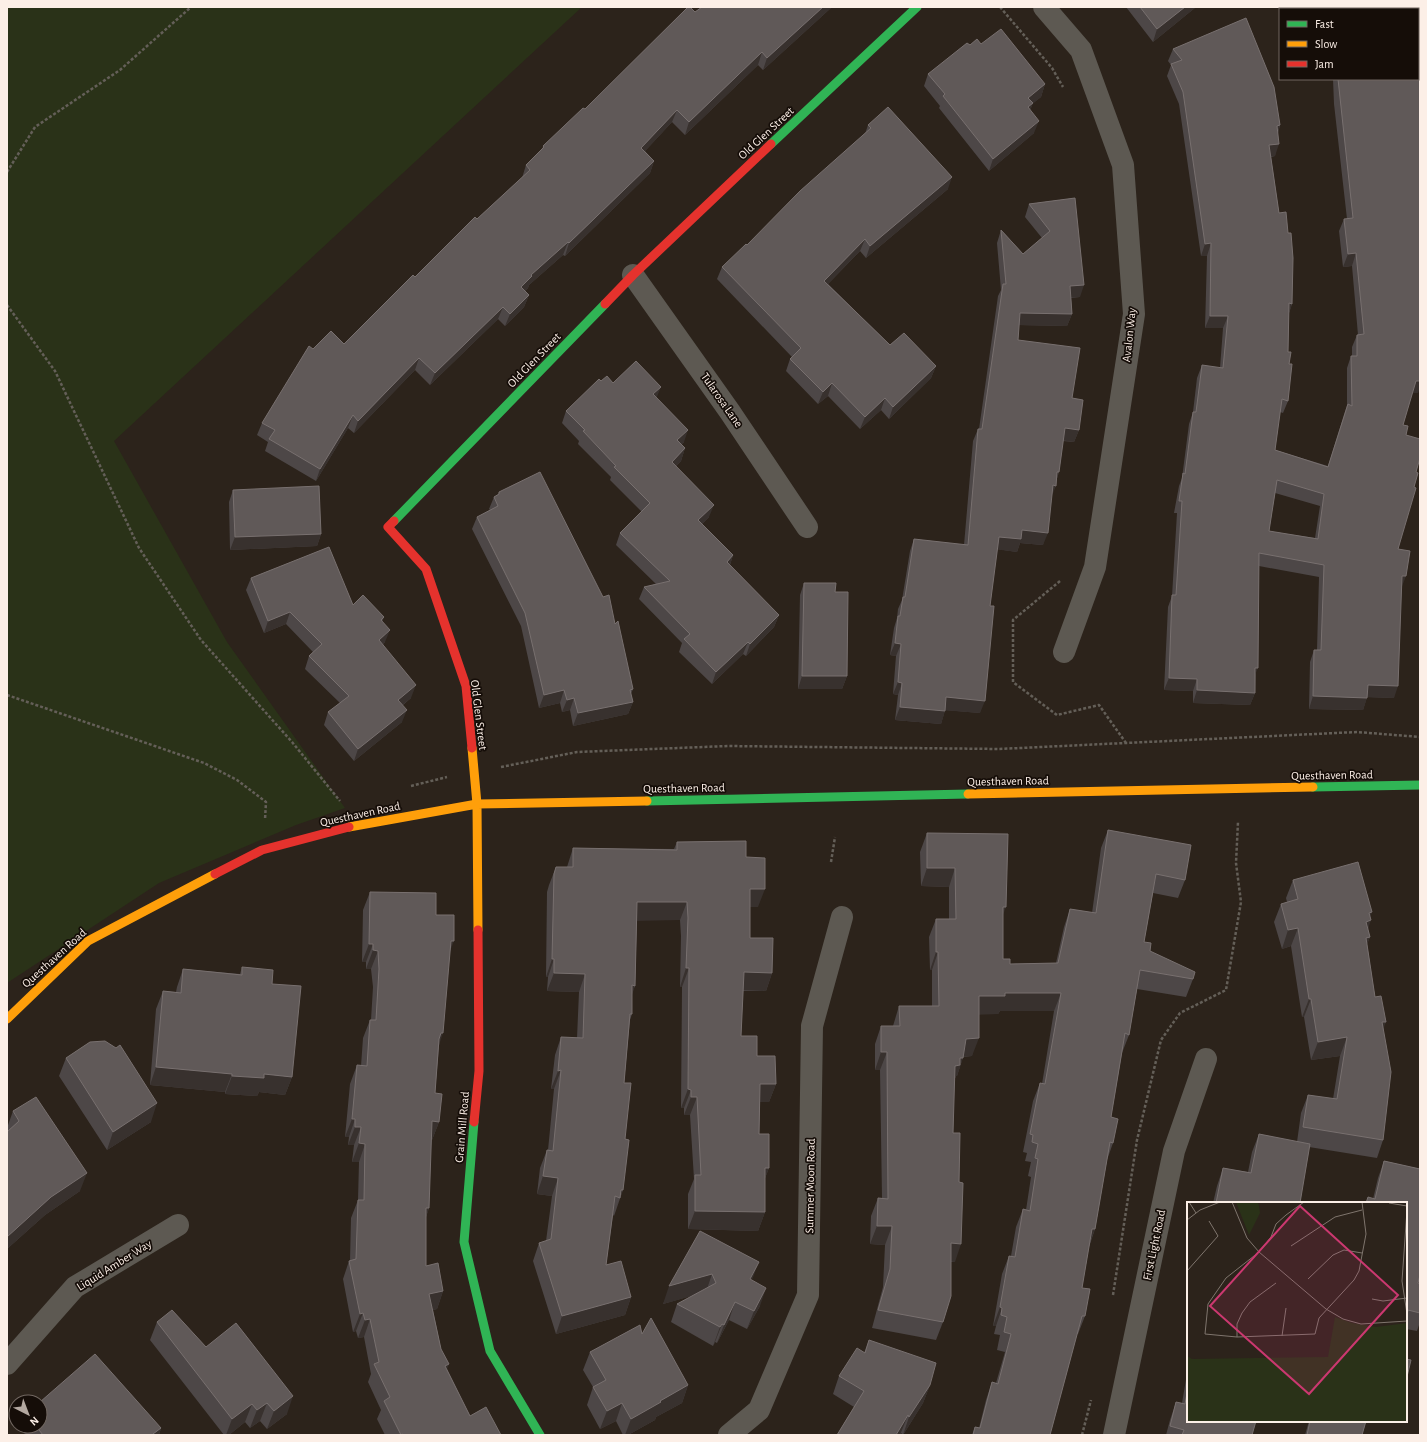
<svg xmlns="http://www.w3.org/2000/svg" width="1427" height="1442" viewBox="0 0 1427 1442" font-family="'Alegreya Sans',sans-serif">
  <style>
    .green { fill: #2a3218 }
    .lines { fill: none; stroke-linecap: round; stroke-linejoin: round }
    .path { stroke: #645f58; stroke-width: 2.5; stroke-dasharray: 3 2; stroke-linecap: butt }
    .street { stroke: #5d5952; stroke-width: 22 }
    .fast { stroke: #30b455; stroke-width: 9 }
    .slow { stroke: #ff9f0a; stroke-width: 9 }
    .jam { stroke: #e5322d; stroke-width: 9 }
    .wall { fill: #4d4747; fill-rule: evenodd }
    .shaded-wall { fill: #38312e }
    .building { fill: #605958; stroke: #78706f; fill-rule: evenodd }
    .labels { text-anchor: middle; stroke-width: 3.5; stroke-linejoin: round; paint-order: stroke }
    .street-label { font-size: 12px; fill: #fcefe7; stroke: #150d08 }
    .inset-road { fill: none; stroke: #7f756d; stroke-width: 1 }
    .view { fill: #cb3870; fill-opacity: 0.15; stroke: #cb3870; stroke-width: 2 }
    .inset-edge { fill: none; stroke: #fcefe7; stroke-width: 2 }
  </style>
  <rect width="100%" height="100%" fill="#2c231b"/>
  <path class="green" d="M7 7H582L114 441 227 642 345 808 296 825 159 883 7 983Z"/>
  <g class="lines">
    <path class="path" d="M1000 7 1052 68 1063 87
      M7 172 35 127 120 70 191 7
      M7 305 55 371 139 548 201 640 292 742 340 801
      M1060 581 1013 620V682L1057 715 1099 705 1126 743
      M7 695 204 763 237 780 266 802 265 820
      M501 767 577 752 728 746 999 749 1357 732 1420 737
      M411 786 447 777
      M831 862 835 837
      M1113 1295 1137 1140 1161 1040 1180 1013 1226 990 1241 902 1236 863 1238 822
      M1082 1435 1091 1400"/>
    <path class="street" d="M1044 7 1081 50 1123 165 1134 314 1095 567 1064 652
      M633 275 730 412 807 527
      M7 1364 75 1287 178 1225
      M729 1435 759 1410 808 1295 812 1026 842 917
      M1114 1435 1174 1151 1206 1059"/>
    <path class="fast" d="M771 144 917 7
      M394 521 605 304
      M1313 787 1420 785
      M647 801 968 794
      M474 1122 464 1242 490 1351 540 1435"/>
    <path class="slow" d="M472 748 477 804 478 930
      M968 794 1313 787
      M349 827 477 804 647 801
      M7 1019 88 941 215 874"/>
    <path class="jam" d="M605 304 633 275 771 144
      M394 521 388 527 426 569 466 686 472 748
      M215 874 262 850 349 827
      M474 1122 479 1071 478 930"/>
  </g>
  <path class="wall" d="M832 7 763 70 758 65 685 135 672 122 645 151 654 161 650 173 565 256 563 255 529 285 528 288 525 291 529 295 524 307 505 326 498 319 430 385 415 370 354 433 348 428 316 481 265 451 268 442 257 435 262 423 313 349 344 344 415 277 477 219 522 178 526 165 542 150 543 146 585 109 695 12Z
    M1126 7H1196L1153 42Z
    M1310 7H1387L1386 9H1311Z
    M981 44 1045 84 1041 97 1033 103 1030 110 1034 133 989 171 939 108 940 106 924 86 928 74 970 45Z
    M1173 49 1280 125 1278 133 1275 156 1271 157 1292 304 1289 313 1288 352 1289 364 1288 401 1283 413 1280 412 1275 450 1328 466 1347 405V368L1351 356H1352V347L1357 335H1358L1352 266 1343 267 1339 231 1344 219H1347L1334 104 1333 79H1418V393H1412L1403 425 1416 472 1414 487 1398 549 1401 589 1394 698 1367 697 1363 710 1309 709 1310 662 1314 650H1317L1319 577 1259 566 1255 693 1250 705 1193 703V691L1164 690 1168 607 1172 596 1177 513H1174L1179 486 1182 478 1189 424 1193 412 1197 378 1202 365 1220 368 1223 328H1205L1207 256H1201L1179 104 1167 76 1171 65 1168 61ZM1275 493 1320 506 1315 538 1269 531Z
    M868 125 948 189 866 258 860 251 828 284 890 345 936 366 931 378 889 419 881 410 860 429 828 396 818 404 786 371 790 359 792 357 717 279 722 267 747 245 865 134Z
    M1075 198 1080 297 1071 298 1072 314 1067 326 1019 325 1018 340 1072 398 1079 430 1074 442 1063 441 1059 472 1051 497 1043 545 1020 543 1017 552 997 549 990 606 980 713 945 710 941 724 895 720 898 695 893 694 896 656 890 655 894 628 897 618 898 609 902 600 910 551 914 539 964 545 973 441 978 429H979L998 296 1001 290 997 243 1001 230 1023 254 1042 238 1025 217 1029 204Z
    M601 381 613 383 657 398 684 442 681 445 685 448 681 461 676 466 709 517 702 524 733 555 730 565 779 615 774 627 746 656 743 654 712 684 679 652 682 643 639 599 644 587 656 584 616 545 620 533 642 512 610 480 611 477 578 444 579 441 562 423 566 411Z
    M233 490 321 534 317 546 230 550 229 502Z
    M499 492 615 624 633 689 631 694 633 702 628 714 573 726 570 710 562 712 560 703 539 708 521 626 472 529 477 517 490 510 489 509 494 497 498 495Z
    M251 578 353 605 384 617 382 622 385 642 383 644 411 698 403 705 402 722 354 761 324 725 328 712 340 703 305 669 309 656 313 652 286 624 264 633 246 590Z
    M804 583 835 592 847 676 842 689H798L800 595Z
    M1108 830 1185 880 1178 898 1153 893 1144 942 1150 951 1193 979 1186 997 1137 989 1129 1035 1122 1053 1111 1117 1113 1143 1107 1160 1095 1229 1089 1247 1082 1288 1085 1316 1078 1334H1077L1050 1435H972L975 1427 979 1428 986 1400 992 1382 996 1383 1005 1352 997 1350 1000 1335 994 1334 996 1326H993L1002 1274 1009 1256H1011L1016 1227 1023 1209 1026 1210 1031 1177 1028 1176 1031 1162 1025 1161 1027 1153 1023 1152 1033 1101 1040 1083 1042 1084 1054 1011H1000L998 1014H979L972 1056 963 1057 957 1076H956L954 1081 953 1133 955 1262H951L943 1322 936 1340 872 1328 883 1287 885 1245 870 1244 871 1216 878 1198H882L880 1070H875V1044L881 1026H893L899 1006H932V970H930L929 937 936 919H949V887L921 886 920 852 927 833 1003 914V959L1010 964 1056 963 1064 927 1070 909 1092 913 1101 848Z
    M677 842 746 857 758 907H750V938L772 973 766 991H743L741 1036 757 1056 776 1084 769 1102H760L759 1134 769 1168 765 1178V1212L758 1231 688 1229V1194L694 1179 690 1115H684V1108H681L682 987H680L681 936 680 920H637L635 986 632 993V1014L630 1020 624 1083 625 1139 623 1190 614 1216 613 1215 606 1265 631 1297 625 1315 556 1334 533 1261 539 1243 546 1241 552 1196 537 1194 540 1168 547 1150H548L554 1089H551L555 1055 561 1037 577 1038 579 992 547 991 548 977H546L547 892 549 885 556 867H567L573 848 674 849Z
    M1293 880 1370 917 1368 930 1370 937 1367 944 1375 997 1383 1029V1140L1377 1158 1309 1147 1300 1203H1213L1217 1186 1223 1168 1248 1172 1252 1152 1259 1134 1297 1142 1301 1113 1308 1095 1333 1099 1340 1056 1311 1060 1304 1017H1302L1291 946 1282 949 1274 922 1281 904 1287 902 1286 898Z
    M370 892 436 915 450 952 439 1046 435 1093 439 1122 432 1140H431L429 1208 426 1217V1266L443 1291 437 1309 433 1310 441 1349 447 1369 470 1416 501 1435H385L377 1419 381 1410 368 1382 371 1374 364 1337 358 1338 356 1331 353 1332 343 1279 349 1261H350L351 1218 358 1200 359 1162H352L354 1145H348L349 1137H345L350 1084 357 1065 361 1066 363 1038 370 1020H371L373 987 371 969H366V962H362L363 910Z
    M242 967 272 984 292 1077 285 1095 259 1092 257 1096 225 1094V1092L150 1085 156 1009 163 991 176 992 177 987 183 969 240 974Z
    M66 1058 151 1122 107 1150 59 1076Z
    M13 1111 80 1191 45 1215 7 1249V1132H8L7 1131V1128Z
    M1384 1161 1420 1169V1275L1418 1283 1420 1284V1322L1417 1331 1406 1329V1203H1366L1368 1197 1373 1199 1378 1178Z
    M700 1231 752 1281 760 1306 747 1329 729 1320 717 1343 715 1342 713 1346 671 1322 677 1304 694 1295 663 1304Z
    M157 1322 206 1347 287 1414 267 1429 260 1421 250 1428 245 1422 229 1435H224L150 1340Z
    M642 1334 688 1385 682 1403 656 1417 655 1420 628 1435H623L616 1421 600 1429 587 1405 593 1387 583 1370 590 1352Z
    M869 1340 930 1385 923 1403 903 1435 901 1433 900 1435H837L854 1407 833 1394 839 1376 864 1353Z
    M1188 1368V1421L1252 1435H1166L1170 1420 1176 1402 1182 1403Z
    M40 1402 161 1428 159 1435H26L23 1432 25 1426H40Z
    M1309 1421H1366L1362 1435H1305Z"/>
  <path class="shaded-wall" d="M823 7H832L763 70 767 58Z
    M1185 7H1196L1153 42 1157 29Z
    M1374 7H1387L1386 9H1371Z
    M762 52 758 65 685 135 689 122Z
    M1045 84 1041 97 1024 111 1028 98Z
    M1033 103 1028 116V107Z
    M677 110 672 122 637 160 641 148Z
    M1039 121 1034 133 989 171 993 159Z
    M1280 125 1276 137 1277 126Z
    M1279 144 1275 156 1265 157 1269 145Z
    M654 161 650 173 565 256 569 243Z
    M952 177 948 189 866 258 870 246Z
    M865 239 860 251 819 293 824 281Z
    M568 242 563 255 529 285 528 288 516 300 521 287 531 275Z
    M1211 243 1207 256H1201L1205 244Z
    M1356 253 1352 266 1343 267 1348 254Z
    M1084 285 1080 297 1065 298 1070 286Z
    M529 295 524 307 505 326 510 314Z
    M1289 303 1292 304 1288 316Z
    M503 307 498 319 430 385 435 373Z
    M1020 313 1072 314 1067 326 1015 325Z
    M1210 316H1228L1223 328H1205Z
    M419 358 415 370 354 433 358 421Z
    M936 366 931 378 889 419 893 407Z
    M1416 381H1420V389L1418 393H1412Z
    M832 383 828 396 818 404 823 392Z
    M661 387 656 399 653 394Z
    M885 398 881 410 860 429 865 417Z
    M353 415 348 428 316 481 320 469Z
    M1065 428 1079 430 1074 442 1060 440Z
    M688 430 684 442 673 453 677 440Z
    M685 448 681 461 667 474 672 462Z
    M1057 472H1059L1055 485Z
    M1053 485 1056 486 1051 498Z
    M714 505 709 517 694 532 698 520Z
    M1022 530 1048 533 1043 545 1020 543 1017 552 994 549 999 537Z
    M321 534 317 546 230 550 235 537Z
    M733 555 729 568 727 562Z
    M1402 576H1406L1401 589Z
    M290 612 286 624 264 633 268 621Z
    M779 615 774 627 746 656 750 644Z
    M390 630 385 642 375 652 379 640Z
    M748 642 743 654 712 684 716 672Z
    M895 643 901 644 896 656 890 655Z
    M1255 668H1258L1253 680Z
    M802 676H847L842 689H798Z
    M1169 678 1197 679 1193 691 1164 690Z
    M898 682 902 683 898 695 893 694Z
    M416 685 411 698 394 712 398 700Z
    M1368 685 1398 686 1394 698 1363 697Z
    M564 690 560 703 539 708 544 695Z
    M1197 690 1255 693 1250 705 1193 703Z
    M1313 696 1367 698 1363 710 1309 709Z
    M946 697 985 701 980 713 942 710Z
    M574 698 570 710 562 712 567 700Z
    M633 702 628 714 573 726 578 713Z
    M900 707 945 711 941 724 895 720Z
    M407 710 402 722 354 761 358 749Z
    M927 868H955L949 887 921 886Z
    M750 889H765L758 907H743Z
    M637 902H687L680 920 631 921Z
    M1003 907H1006L999 925Z
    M1372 912 1369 921 1371 920 1365 938 1359 940 1369 913Z
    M1298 928 1291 946 1282 949 1288 930Z
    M1370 937 1363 955 1366 938Z
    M451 941H454L447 959Z
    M369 944H373L366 962H362Z
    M373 950 378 951 371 969H366Z
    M936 952H938L932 970H930Z
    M552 959H554L548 977H546Z
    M686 968H689L682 987H680Z
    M744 972 772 973 766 991 737 990Z
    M554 973 585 974 579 992 547 991Z
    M632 985 635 986 629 1004Z
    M1005 993H1061L1054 1011H1000L998 1014 972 1015 979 996Z
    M1309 999H1311L1304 1017H1302Z
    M1382 1022H1386L1379 1040Z
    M441 1033H443L437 1051H434Z
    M1347 1037 1340 1056 1311 1060 1318 1042Z
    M979 1038 972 1056 959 1057 966 1039Z
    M881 1052H887L880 1070H875Z
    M960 1058H963L957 1076H956L953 1083 955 1066Z
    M156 1067 232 1074 225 1092 150 1085Z
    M561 1070 554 1089H551L558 1071Z
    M264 1074 292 1077 285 1095 259 1092 257 1096 225 1094 232 1076Z
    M760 1084H776L769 1102H753Z
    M688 1089 691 1090 684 1108H681Z
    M691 1097H697L690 1115H684Z
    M157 1103 151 1122 107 1150 113 1132Z
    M352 1119H355L349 1137H345Z
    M432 1121 439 1122 432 1140 425 1139Z
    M355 1127H361L354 1145H348Z
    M359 1143 365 1144 359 1162H352Z
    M765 1168H769L762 1186Z
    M87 1173 80 1191 45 1215 7 1249V1237L51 1197Z
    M543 1176 558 1178 552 1196 537 1194Z
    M621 1190H623L616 1208 620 1198Z
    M426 1208H429L423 1226Z
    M695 1211 765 1212 758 1231 688 1229Z
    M877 1226H892L885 1245 870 1244Z
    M1092 1229H1095L1088 1247Z
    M951 1243 961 1244 955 1262 945 1261Z
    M759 1262 752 1280 750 1279Z
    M712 1274 706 1292 663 1304 669 1286Z
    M766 1288 760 1306 747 1329 754 1311Z
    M443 1291 437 1309 423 1312 429 1294Z
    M631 1297 625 1315 556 1334 562 1316Z
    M735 1302 729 1320 717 1343 724 1325Z
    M1000 1307 1002 1308 996 1326H993Z
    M363 1313 356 1331 353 1332 360 1314Z
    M370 1319 364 1337 358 1338 365 1320Z
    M722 1324 715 1342 713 1346 720 1327Z
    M449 1364 442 1382 445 1366Z
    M688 1385 682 1403 656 1417 655 1420 628 1435H625L631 1419 660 1401Z
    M930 1385 923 1403 903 1435 909 1417Z
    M293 1396 287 1414 267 1429 274 1411Z
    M267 1403 260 1421 250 1428 257 1410Z
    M622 1403 616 1421 600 1429 607 1411Z
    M252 1404 245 1422 229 1435H226L232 1419Z
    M908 1415 900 1435H896Z
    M161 1428 159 1435H153V1434Z"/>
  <path class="building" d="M688 7H690L695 12 702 7H823L767 58 762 52 689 122 677 110 641 148 654 161 569 243 568 242 531 275 532 276 521 287 529 295 510 314 503 307 435 373 419 358 358 421 353 415 320 469 269 439 275 430 262 423 309 346 313 349 331 331 344 344 413 275 415 277 475 217 477 219 530 170 526 165 544 147 543 146 583 108 585 109Z
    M1140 7H1185L1157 29Z
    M1322 7H1374L1371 9H1324Z
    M1246 18 1274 87 1280 125 1277 126 1279 144 1269 145 1279 213 1286 212 1288 233H1291L1293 258 1292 304 1289 303 1288 352H1291L1289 364H1292L1288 401 1282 399 1275 450 1328 467 1348 404 1352 406 1351 356H1357V335L1364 334 1356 253 1348 254 1344 219 1353 218 1338 79H1418V51L1419 50 1420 62V381H1416L1403 425 1408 426 1406 435 1420 439V458L1416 472 1418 473 1414 487 1416 488 1398 549 1410 551 1406 576H1402L1398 686 1368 685 1367 698 1313 696 1314 650H1321L1324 565 1259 553 1258 668H1255V693L1197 690V679L1169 678 1172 595H1176L1182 501H1179L1183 473 1185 474 1193 412H1196L1202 365 1223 368 1228 316H1210L1211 243 1205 244 1183 92 1171 64 1182 60 1173 49ZM1277 480 1324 494 1318 539 1269 531Z
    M1001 29 1045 84 1028 98 1033 103 1028 107 1039 121 993 159 943 96 945 94 928 74 967 43 970 45 977 39 981 44Z
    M888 107 952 177 870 246 865 239 824 281 890 345 904 333 936 366 893 407 885 398 865 417 832 383 823 392 790 359 801 348 722 267 746 244 747 245 800 191 871 128 868 125Z
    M1075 198 1084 285 1070 286 1072 314 1020 313 1018 340 1080 348 1072 398 1083 400 1079 430 1065 428 1059 472H1057L1056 486 1053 485 1048 533 1022 530 1021 539 999 537 990 606H994L985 701 946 697 945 711 900 707 902 683 898 682 901 644 895 643 898 616H900L903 597H905L914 539 968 545 978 429H982L1003 284H1006L1001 230 1023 254 1050 231 1029 204Z
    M636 361 661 387 653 394 688 430 677 440 685 448 672 462 714 505 698 520 733 555 727 562 779 615 750 644 748 642 716 672 684 639 690 634 644 587 670 581 620 533 650 503 614 467 616 466 583 431 585 430 566 411 599 379 601 381 607 376 613 383Z
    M540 472 603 597 609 595 615 624 618 621 633 689 630 690 633 702 578 713 574 698 567 700 564 690 544 695 525 613 477 517 498 506 494 497 499 494V492Z
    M319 486 321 534 235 537 233 490Z
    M329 547 353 605 363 595 384 617 381 620 390 630 379 640 416 685 398 700 407 710 358 749 328 712 349 696 309 656 322 644 290 612 268 621 251 578Z
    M804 583H836L835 592H848L847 676H802Z
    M1108 830 1191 845 1185 880 1156 874 1144 942 1151 943 1150 951 1195 972 1193 979 1140 970 1129 1035 1125 1033 1111 1117 1118 1119 1113 1143 1110 1142 1095 1229H1092L1082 1288 1090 1289 1085 1316H1082L1050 1435H973L975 1427 980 1428 992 1382 998 1384 1011 1334 1004 1332 1007 1317 1001 1315 1002 1308 1000 1307 1009 1256 1015 1257 1023 1209 1030 1211 1038 1159 1035 1158 1038 1144 1032 1142 1033 1135 1030 1134 1040 1083 1045 1084 1061 993H1005V996H979V1038L966 1039 963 1058H960V1065L955 1066 953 1133H960L959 1182 963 1183 961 1244 951 1243V1296L943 1322 878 1310 890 1269 892 1226H877L878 1198 888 1199 887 1052H881V1026H900L899 1006H939L938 952H936V919H956L955 868H927V833L1008 834 1006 907H1003V959H1010V964L1058 963 1070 909 1096 913Z
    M746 841V857L765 858V889H750V938H773L772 973 744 972 741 1036H757V1056H775L776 1084H760L759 1134H769V1168H765V1212L695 1211V1175H701L697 1097H691V1090L688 1089 689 968H686L688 918 687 902H637L635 986 632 985V1014H630L624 1083H631L625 1139 629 1140 623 1190H621L620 1198 615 1196 606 1265 621 1261 631 1297 562 1316 539 1243 551 1239 558 1178 543 1176 547 1150 553 1151 561 1070 558 1071 561 1037 583 1038 585 974 554 973V959H552L554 874 556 867H573V848L677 850V842Z
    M1358 862 1372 912 1369 913 1371 920 1366 922 1370 937 1366 938 1375 997 1381 996 1386 1022H1382L1391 1072 1383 1140 1303 1127 1308 1095 1337 1099 1347 1037 1318 1042 1311 999H1309L1298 928 1288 930 1281 904 1298 899 1293 880Z
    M370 892 436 893V915H454V941H451L443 1033H441L439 1039 435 1093 442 1094 439 1122 432 1121 429 1208H426V1266L438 1263 443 1291 429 1294 441 1349 449 1364 445 1366 470 1416 486 1407 501 1435H404L403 1434 401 1435 384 1401 390 1397 374 1364 379 1362 370 1319 365 1320 363 1313 360 1314 349 1261 356 1259 358 1200H364L365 1144 359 1143 361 1127H355V1119H352L357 1065 367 1066 370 1020H376L379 969 378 951 373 950V944H369Z
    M242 967 273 970 272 984 301 986 292 1077 264 1074V1078L232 1076V1074L156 1067 163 991 181 993 183 969 242 975Z
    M105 1041 116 1048 120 1045 157 1103 113 1132 66 1058 90 1042Z
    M36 1097 87 1173 51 1197 7 1237V1132L19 1121 13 1111Z
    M1259 1134 1310 1144 1300 1203H1216L1223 1168 1251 1173Z
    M1384 1161 1420 1169V1275L1418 1283 1420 1284V1313L1408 1310 1406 1321V1203H1366L1368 1197 1375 1199Z
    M700 1231 759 1262 750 1279 766 1288 754 1311 735 1302 724 1325 722 1324 720 1327 677 1304 716 1283 712 1274 669 1286Z
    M172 1310 206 1347 236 1323 293 1396 274 1411 267 1403 257 1410 252 1404 232 1419 157 1322Z
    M651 1318 688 1385 660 1401 661 1402 631 1419 622 1403 607 1411 593 1387 606 1380 590 1352 640 1325 642 1334Z
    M869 1340 936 1363 930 1385 909 1417 908 1415 896 1435H837L864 1391 839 1376 857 1348 865 1353Z
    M95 1354 161 1428 153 1434 154 1435H43L39 1430 42 1427 40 1425V1405L41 1404 40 1402Z
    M1406 1359 1411 1360 1406 1381Z
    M1188 1388V1421H1256L1252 1435H1182L1184 1430 1170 1426 1176 1402 1185 1404Z
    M1310 1421H1366L1362 1435H1307Z"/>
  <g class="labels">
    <g class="street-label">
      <text transform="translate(766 133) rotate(-43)" y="4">Old Glen Street</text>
      <text transform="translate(1129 335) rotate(-84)" y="4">Avalon Way</text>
      <text transform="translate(534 360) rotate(-46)" y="4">Old Glen Street</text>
      <text transform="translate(722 400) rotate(55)" y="4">Tularosa Lane</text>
      <text transform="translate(479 715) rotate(83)" y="4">Old Glen Street</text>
      <text transform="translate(1332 775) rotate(-1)" y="4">Questhaven Road</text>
      <text transform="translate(1008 781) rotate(-1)" y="4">Questhaven Road</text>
      <text transform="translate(684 788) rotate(-1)" y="4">Questhaven Road</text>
      <text transform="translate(360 814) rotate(-12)" y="4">Questhaven Road</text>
      <text transform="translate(54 958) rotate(-42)" y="4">Questhaven Road</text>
      <text transform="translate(462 1127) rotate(-85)" y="4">Grain Mill Road</text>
      <text transform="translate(810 1186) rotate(-89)" y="4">Summer Moon Road</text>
      <text transform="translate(1154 1245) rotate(-78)" y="4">First Light Road</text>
      <text transform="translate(114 1265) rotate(-32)" y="4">Liquid Amber Way</text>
    </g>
  </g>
  <g transform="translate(1187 1202)">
    <rect width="220" height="220" fill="#2c231b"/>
    <path d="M49 0H71L72 4 73 11 62 33ZM148 115 165 121 189 125 220 121V220H0V154L5 157 141 155Z" fill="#2a3218"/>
    <path class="inset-road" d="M2 0 9 11M45 0 60 36 72 50 139 107 156 117 174 122 220 119M117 0 99 13 89 22 84 35 72 50 39 76 21 102 18 132 50 135 128 132 132 116 167 78 172 69 179 32 175 0M202 1 220 4M220 8 215 79 220 112M0 18 13 8 33 0M104 44 148 15 175 8M0 69 31 34 22 19M121 77 146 53 157 48 175 51M185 97 196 99 220 96M95 134 99 106M50 135V122L55 111 63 100 89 81"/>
    <path class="view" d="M113 4 211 93 122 192 23 104Z"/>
    <rect width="220" height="220" class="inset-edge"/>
  </g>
  <rect width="1427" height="1442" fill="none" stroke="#fcefe7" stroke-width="16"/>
  <rect x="1279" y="8" width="140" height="72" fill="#150d08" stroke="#716761"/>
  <rect x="1287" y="21" width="20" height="6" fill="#30b455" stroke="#716761"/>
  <text x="1315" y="28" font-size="12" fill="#fcefe7">Fast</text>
  <rect x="1287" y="41" width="20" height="6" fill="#ff9f0a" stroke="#716761"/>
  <text x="1315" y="48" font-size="12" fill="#fcefe7">Slow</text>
  <rect x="1287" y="61" width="20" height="6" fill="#e5322d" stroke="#716761"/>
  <text x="1315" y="68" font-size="12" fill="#fcefe7">Jam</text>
  <g transform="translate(28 1414) rotate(138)"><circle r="19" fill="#150d08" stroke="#716761"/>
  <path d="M0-3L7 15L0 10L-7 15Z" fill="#b3a8a0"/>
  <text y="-6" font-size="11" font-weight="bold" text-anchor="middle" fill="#fcefe7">N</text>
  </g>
</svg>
